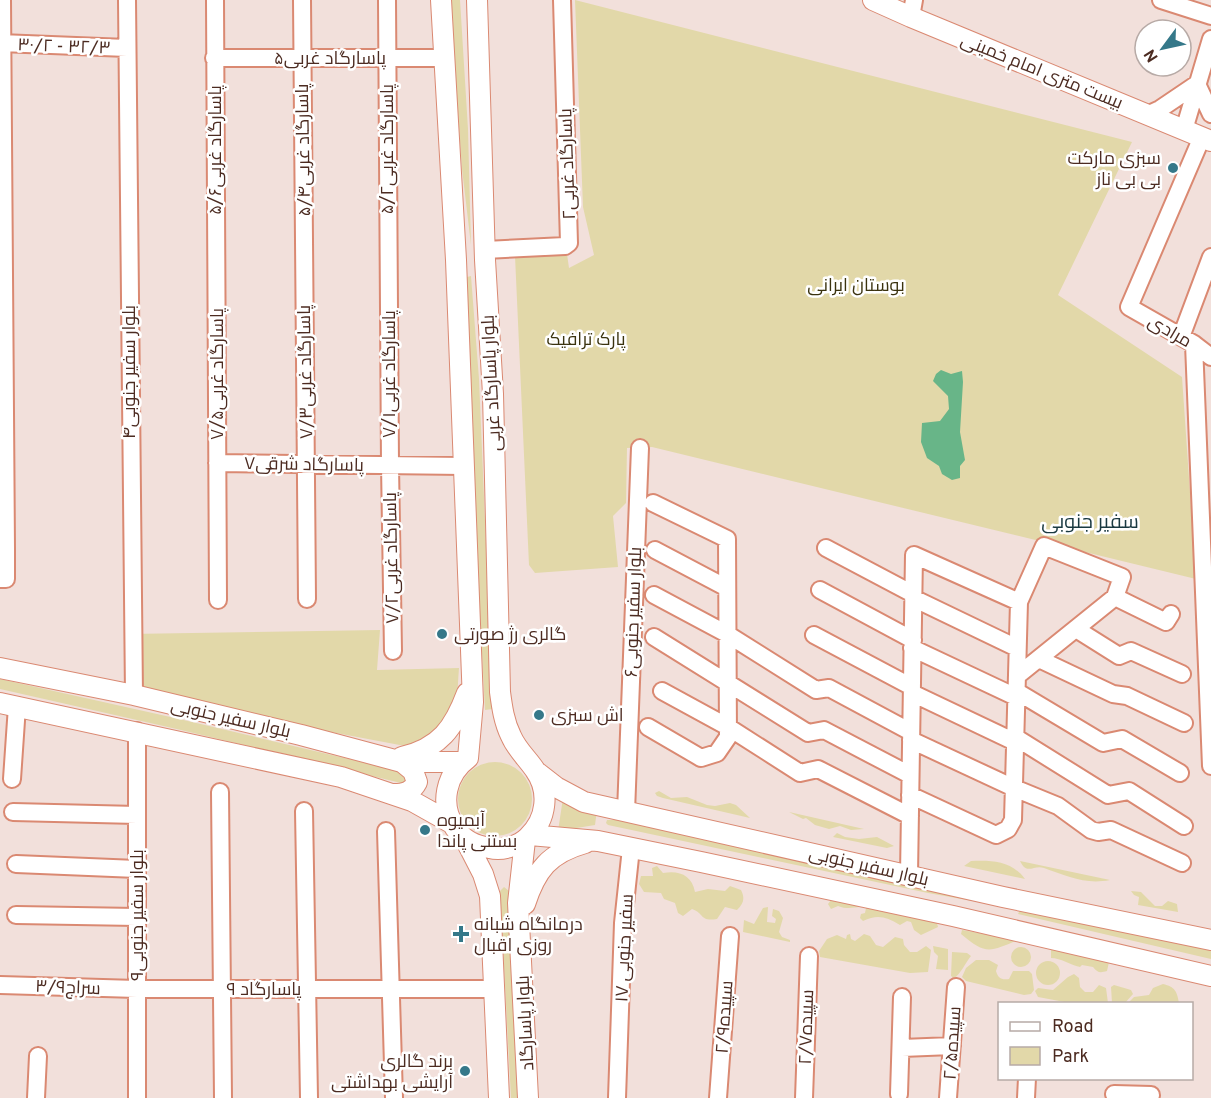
<svg xmlns="http://www.w3.org/2000/svg" width="1211" height="1098" viewBox="0 0 1211 1098" font-family="Overpass,Cairo,sans-serif">
  <style>
    .green { fill: #e2d8a9 }
    .water { fill: #68b588 }
    .lines { fill: none; stroke-linecap: round; stroke-linejoin: round }
    .minor-casing { stroke: #da8972; stroke-width: 20 }
    .major-casing { stroke: #da8972; stroke-width: 22 }
    .minor { stroke: #fff; stroke-width: 16 }
    .major { stroke: #fff; stroke-width: 20 }
    .poi-dot { fill: #357889; stroke: #fff; stroke-width: 2 }
    .labels { text-anchor: middle; stroke-width: 5; stroke-linejoin: round; paint-order: stroke }
    .street-label { font-size: 18px; fill: #4c2b21; stroke: #fff }
    .poi-label { font-size: 18px; fill: #4c2b21; stroke: #fff; text-anchor: start }
    .park-label { font-size: 18px; fill: #3b330f; stroke: #fff }
    .neighbourhood-label { font-size: 20px; fill: #1a3941; stroke: #fff }
  </style>
  <rect width="100%" height="100%" fill="#f2e0db"/>
  <path class="green" d="M450 0H460L468 129 471 245 462 169Z
    M575 0 1132 142 1058 295 1182 377 1196 579 652 447 627 448 626 503 613 516 618 567 535 573 529 565 515 256 567 254 569 268 594 255 583 207Z
    M471 276 479 379 493 709 485 710 473 483 467 277Z
    M380 630 377 670 459 668C458 679 458 691 456 701 450 725 426 738 405 746L134 695 128 634Z
    M0 679 175 718 404 772 408 783H401L181 730 0 689Z
    M458 799a37 37 0 1 1 74 0a37 37 0 1 1-74 0Z
    M659 791 671 798 687 797 707 805 715 806 730 803 736 805 750 818 663 798 657 796 655 793Z
    M563 798 597 810 595 825 558 831Z
    M789 812 864 829 851 830 840 826 829 829 815 825 806 818 803 819Z
    M607 820H629L986 899 984 903 928 893 608 825 606 823Z
    M837 833 845 837 859 839 877 837 894 846 887 848 833 837Z
    M971 861C992 860 1012 861 1025 879L964 866Z
    M1020 861 1110 880C1085 885 1067 876 1044 868 1034 864 1027 876 1020 861Z
    M657 866 663 873C679 870 692 875 695 892L708 889 725 891 730 886 741 890C745 898 744 903 737 910L725 907 717 919C700 922 704 913 692 909L683 916 678 913 675 903 664 899 661 893 644 892 639 884 641 876H653L652 868Z
    M504 887 509 891 518 1098H511L500 891Z
    M1131 891 1141 892 1155 906H1162L1168 901 1177 904 1178 912 1138 905 1139 897 1134 895Z
    M831 900 860 905 937 923 938 927 921 935 914 930 911 922 907 921 900 925C886 917 878 914 863 921L860 918 861 914 865 913 866 908C856 905 851 911 838 906L831 909 828 904Z
    M768 907 767 922 775 923 776 919 772 916 773 909 779 911 783 918 779 932 782 937 790 940V942L743 932 744 920 754 924 763 908Z
    M1020 910 1211 948V959L1018 914Z
    M962 930 1018 940C989 952 986 955 961 934Z
    M850 934 851 939 855 941 864 934 870 936 876 945 883 947 895 937 903 939 904 945 910 952H917L926 946 931 950 928 972 910 973 820 957 819 951 827 939 837 935 846 939 847 935Z
    M933 946 948 949V970L936 969 938 956 934 952Z
    M1011 957a10 10 0 1 1 20 0a10 10 0 1 1-20 0Z
    M1059 949 1104 959 1109 962 1107 971C1100 973 1098 973 1093 967L1082 965 1080 967C1070 965 1061 958 1051 958V950Z
    M952 952 967 953 971 956C966 962 960 975 954 978L951 976Z
    M976 960H989L998 965 996 971C998 978 1001 980 1009 979L1013 971H1029L1032 974 1034 990 1031 994 1024 995 966 981 962 977 966 968Z
    M1036 973a12 12 0 1 1 24 0a12 12 0 1 1-24 0Z
    M1074 974 1079 978 1080 987 1085 992H1093L1099 985 1106 988 1108 1003H1070L1038 997 1035 991 1038 988 1053 990 1068 977Z
    M1163 984C1175 987 1177 991 1179 1003H1128L1134 997 1149 995 1153 988Z
    M1114 985 1131 990 1133 994 1125 1003H1112L1111 987Z"/>
  <path class="water" d="M941 370 951 374 962 371 963 382 960 432 965 460 960 466V478L952 480 942 474 939 466 927 458 921 442 922 423 940 421 949 409 948 396 933 381 936 374Z"/>
  <g class="lines">
    <defs>
      <path id="minor" d="M127 0 134 695
        M215 0 218 600
        M302 0 307 599
        M387 0 390 465 393 651
        M1161 0 1211 16
        M911 17 914 0
        M0 43 127 48
        M214 58H445
        M1197 84 1211 114
        M1147 115 1160 109 1197 84
        M1184 130 1211 39
        M1202 137 1129 307 1194 344 1211 357
        M485 250 565 246 569 243 562 0
        M1181 337 1211 257
        M1194 344 1211 766
        M217 463 464 466
        M826 548 913 594
        M655 550 727 588
        M0 579H6V549L2 0
        M820 590 913 640
        M654 595 727 634 816 690 829 688 911 732
        M913 598 1017 648
        M1076 629 1119 656 1131 651 1182 674
        M814 635 912 687
        M654 637 808 733 824 730 910 775
        M912 648 1016 697
        M1039 659 1113 694 1127 696 1184 723
        M1017 676 1115 597 1166 622 1171 614
        M662 691 728 727 800 773 818 769 910 816
        M1016 691 1103 743 1122 739 1180 773
        M912 693 1015 742
        M648 727 701 758 717 753 728 737 727 539 653 503
        M1015 737 1108 795 1129 791 1184 826
        M911 740 1014 788 1058 806 1091 830 1098 832 1111 830 1182 863
        M12 779 17 706
        M220 792 223 1098
        M910 795 996 835 1008 829 1013 820 1019 602 1044 546 1122 577 1115 597
        M304 811 309 1098
        M13 812 137 815
        M626 812 640 448
        M386 831 394 1098
        M16 864 137 869
        M909 875 914 555 1019 602
        M16 915 137 917
        M0 985 137 989H495
        M902 1048 952 1046
        M899 1094 902 997
        M1114 1094 1151 1095
        M36 1098 38 1056
        M137 1098V731
        M617 1098 623 923 631 848
        M718 1098 730 936
        M804 1098 809 956
        M948 1098 956 987
        M1026 1098 1027 1078"/>
      <path id="major" d="M441 0 456 260 473 702 468 758C446 774 439 804 455 828 463 840 476 846 490 848 502 851 519 846 528 837 547 819 550 791 535 770 527 758 517 750 511 736 504 722 502 707 500 692L493 394 485 260 477 0
        M873 0 911 17 1211 141
        M0 668 134 695 301 735 402 762H463
        M0 703 341 777 412 801 453 824
        M402 757C440 748 454 728 467 693
        M538 773 556 787 584 802 1003 897 1211 940
        M394 794C404 794 412 792 417 782L413 771 402 762
        M530 835 598 841 701 862 953 916 1211 976
        M465 839 483 874 490 896 499 1098
        M525 840 518 903 528 1098
        M525 904C536 870 549 853 585 843"/>
    </defs>
    <use href="#minor" class="minor-casing"/>
    <use href="#major" class="major-casing"/>
    <use href="#minor" class="minor"/>
    <use href="#major" class="major"/>
  </g>
  <g class="poi-dot">
    <circle cx="1173" cy="168" r="6"/>
    <circle cx="442" cy="634" r="6"/>
    <circle cx="539" cy="715" r="6"/>
    <circle cx="425" cy="830" r="6"/>
    <path d="M458 925h6v6h6v6h-6v6h-6v-6h-6v-6h6z"/>
    <circle cx="465" cy="1071" r="6"/>
  </g>
  <g class="labels">
    <g class="street-label">
      <text transform="translate(64 46) rotate(2)" y="6">۳۰/۲ - ۳۲/۳</text>
      <text x="330" y="64">پاسارگاد غربی۵</text>
      <text transform="translate(1042 71) rotate(22)" y="6">بیست متری امام خمینی</text>
      <text transform="translate(387 149) rotate(-90)" y="6">پاسارگاد غربی۵/۲</text>
      <text transform="translate(215 150) rotate(-90)" y="6">پاسارگاد غربی۵/۶</text>
      <text transform="translate(303 150) rotate(-91)" y="6">پاسارگاد غربی۵/۴</text>
      <text transform="translate(567 164) rotate(-92)" y="6">پاسارگاد غربی۲</text>
      <text transform="translate(1170 331) rotate(30)" y="6">مرادی</text>
      <text transform="translate(129 372) rotate(-90)" y="6">بلوار سفیر جنوبی۴</text>
      <text transform="translate(305 372) rotate(-91)" y="6">پاسارگاد غربی۷/۳</text>
      <text transform="translate(217 374) rotate(-90)" y="6">پاسارگاد غربی۷/۵</text>
      <text transform="translate(389 374) rotate(-90)" y="6">پاسارگاد غربی۷/۱</text>
      <text transform="translate(491 383) rotate(-93)" y="6">بلوار پاسارگاد غربی</text>
      <text transform="translate(304 464) rotate(1)" y="6">پاسارگاد شرقی۷</text>
      <text transform="translate(391 558) rotate(-91)" y="6">پاسارگاد غربی۷/۲</text>
      <text transform="translate(633 612) rotate(-88)" y="6">بلوار سفیر جنوبی۶</text>
      <text transform="translate(231 718) rotate(13)" y="6">بلوار سفیر جنوبی</text>
      <text transform="translate(869 866) rotate(13)" y="6">بلوار سفیر جنوبی</text>
      <text transform="translate(137 915) rotate(-90)" y="6">بلوار سفیر جنوبی۹</text>
      <text transform="translate(624 948) rotate(-87)" y="6">سفیر جنوبی ۱۷</text>
      <text transform="translate(68 987) rotate(2)" y="6">سراج۳/۹</text>
      <text x="264" y="995">پاسارگاد ۹</text>
      <text transform="translate(724 1017) rotate(-86)" y="6">سپیده۲/۹</text>
      <text transform="translate(525 1023) rotate(-93)" y="6">بلوار پاسارگاد</text>
      <text transform="translate(806 1027) rotate(-88)" y="6">سپیده۲/۷</text>
      <text transform="translate(952 1043) rotate(-86)" y="6">سپیده۲/۵</text>
    </g>
    <g class="poi-label">
      <text x="1161" y="164" text-anchor="end">سبزی مارکت<tspan x="1161" dy="21">بی بی ناز</tspan></text>
      <text x="454" y="640">گالری رژ صورتی</text>
      <text x="551" y="721">اش سبزی</text>
      <text x="437" y="826">آبمیوه<tspan x="437" dy="21">بستنی پاندا</tspan></text>
      <text x="474" y="930">درمانگاه شبانه<tspan x="474" dy="21">روزی اقبال</tspan></text>
      <text x="453" y="1067" text-anchor="end">برند گالری<tspan x="453" dy="21">آرایشی بهداشتی</tspan></text>
    </g>
    <g class="park-label">
      <text x="856" y="291">بوستان ایرانی</text>
      <text x="586" y="345">پارک ترافیک</text>
    </g>
    <g class="neighbourhood-label">
      <text x="1090" y="528">سفیر جنوبی</text>
    </g>
  </g>
  <rect x="998" y="1002" width="195" height="78" fill="#ffffff" stroke="#b7aaa6" stroke-width="1.5"/>
  <rect x="1010" y="1022" width="30" height="9" fill="#ffffff" stroke="#b7aaa6" stroke-width="1.5"/>
  <text x="1052" y="1032" font-size="18" fill="#4c2b21">Road</text>
  <rect x="1010" y="1047" width="30" height="18" fill="#e2d8a9" stroke="#b7aaa6" stroke-width="1.5"/>
  <text x="1052" y="1062" font-size="18" fill="#4c2b21">Park</text>
  <g transform="translate(1163 48) rotate(237)"><circle r="28" fill="#ffffff" stroke="#b7aaa6" stroke-width="1.5"/>
  <path d="M0-4.5L10 22L0 15L-10 22Z" fill="#357889"/>
  <text y="-9" font-size="16" font-weight="bold" text-anchor="middle" fill="#4c2b21">N</text>
  </g>
</svg>
